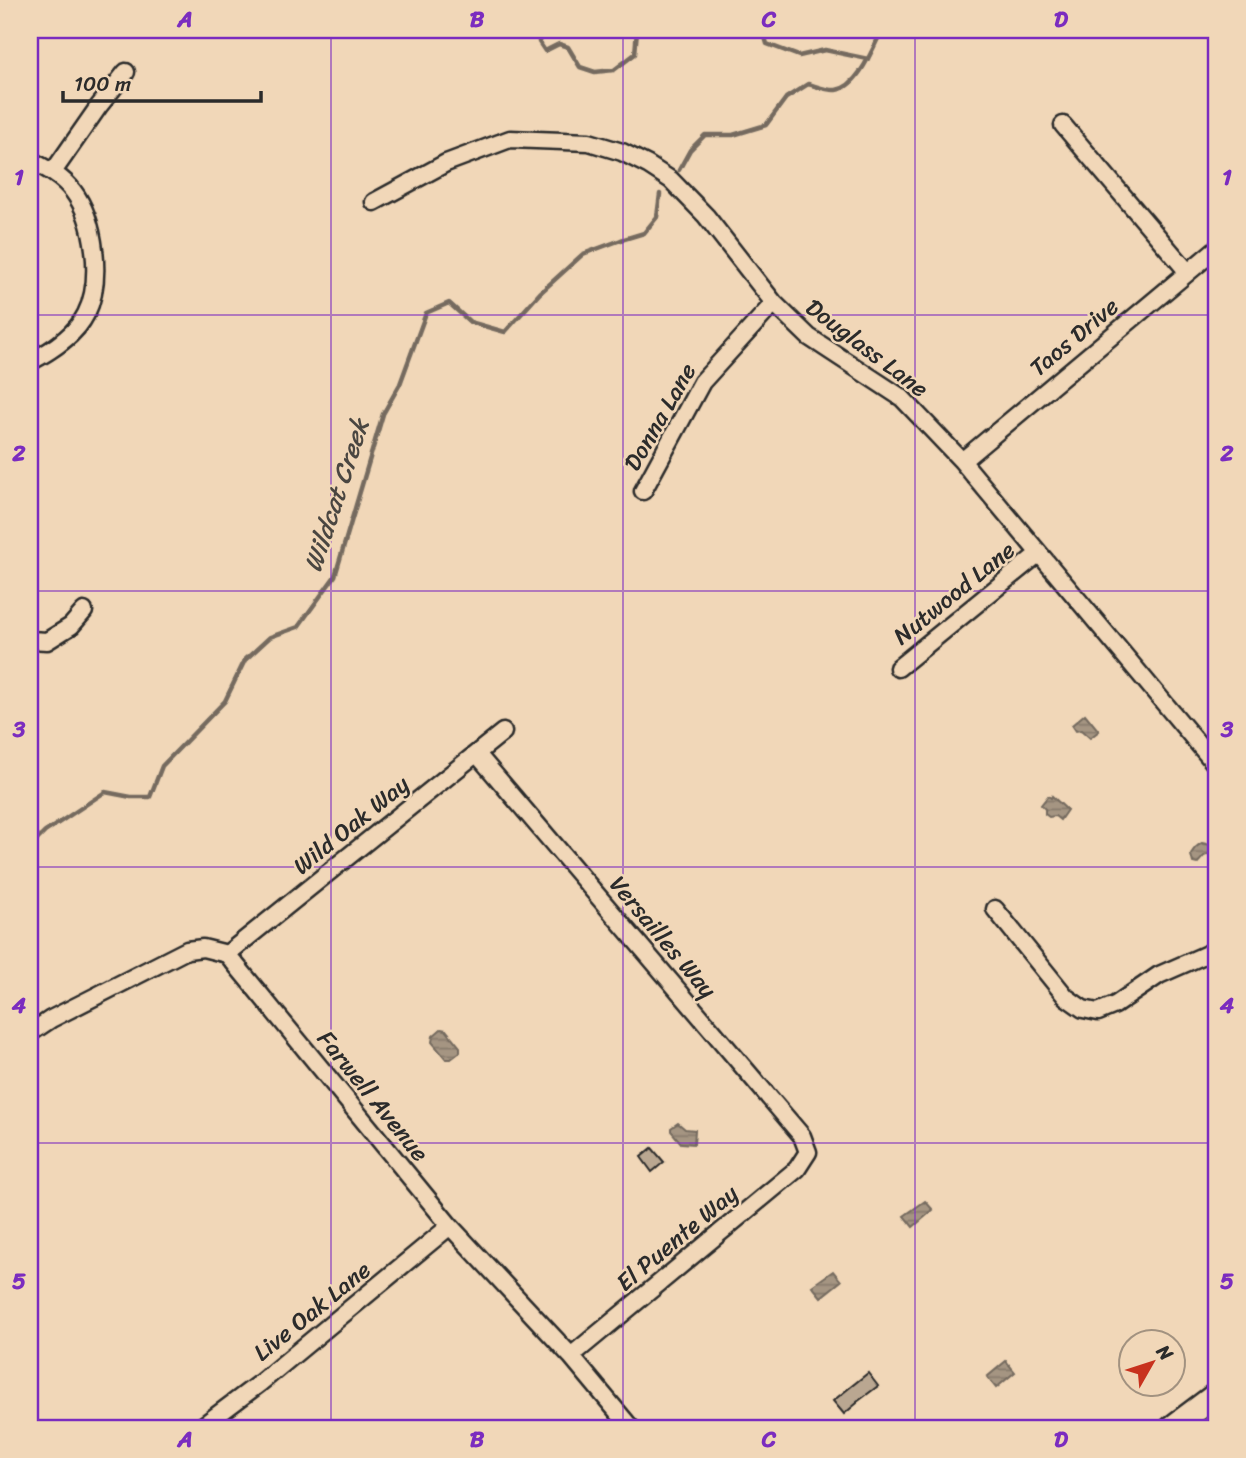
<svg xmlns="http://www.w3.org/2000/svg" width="1246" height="1458" viewBox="0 0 1246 1458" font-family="Sriracha,sans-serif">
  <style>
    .water { fill: url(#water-rules); stroke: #746b5f; stroke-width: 2 }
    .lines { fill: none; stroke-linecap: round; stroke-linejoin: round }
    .stream { stroke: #746b5f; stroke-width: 4.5 }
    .building { fill: #baa791; stroke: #2b2b2b; stroke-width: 2 }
    .minor-casing { stroke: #2b2b2b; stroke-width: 21 }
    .secondary-casing { stroke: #2b2b2b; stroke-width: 28 }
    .minor { stroke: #f1d7b8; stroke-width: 16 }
    .secondary { stroke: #f1d7b8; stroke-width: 23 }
    .grid { fill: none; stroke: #7b2cbf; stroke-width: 2; stroke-opacity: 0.55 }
    .labels { text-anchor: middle; stroke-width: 5; stroke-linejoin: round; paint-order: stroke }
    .street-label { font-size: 24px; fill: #2b2b2b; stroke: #f1d7b8 }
    .water-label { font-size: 26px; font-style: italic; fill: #4a4641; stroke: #f1d7b8 }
    .neatline { fill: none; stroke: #7b2cbf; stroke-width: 2.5 }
    .grid-label { font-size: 23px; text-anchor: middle; font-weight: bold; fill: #7b2cbf }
  </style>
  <defs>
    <pattern id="water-rules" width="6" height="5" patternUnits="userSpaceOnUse" patternTransform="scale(1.75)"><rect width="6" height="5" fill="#a59582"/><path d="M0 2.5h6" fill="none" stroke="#877a6b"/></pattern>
  </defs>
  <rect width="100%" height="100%" fill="#f1d7b8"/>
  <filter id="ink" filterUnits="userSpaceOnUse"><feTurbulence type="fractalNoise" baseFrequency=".0143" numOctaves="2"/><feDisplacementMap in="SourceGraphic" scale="14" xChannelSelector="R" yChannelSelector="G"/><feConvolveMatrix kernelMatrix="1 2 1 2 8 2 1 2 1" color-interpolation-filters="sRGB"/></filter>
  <g filter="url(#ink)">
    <path class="water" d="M1085 714 1099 731 1090 738 1081 730 1076 731 1072 725Z
      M1048 796 1051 798 1052 796 1067 810 1060 820 1055 816 1049 817 1045 814V809L1041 805Z
      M1202 843 1211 845 1216 850 1215 852 1204 856 1197 864 1193 863 1191 855C1193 849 1196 846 1202 843Z
      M441 1029 446 1030 460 1047V1052L451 1059H446L432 1042 433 1036Z
      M678 1123 685 1129 695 1130 694 1144 681 1143 671 1131V1128Z
      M925 1201 933 1210 913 1227 904 1216Z
      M833 1271 841 1281 821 1297 812 1286Z
      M1006 1361 1015 1372 996 1388 987 1377Z"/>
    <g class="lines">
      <path class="stream" d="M539 30V42L545 51 559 44 568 47 580 67 595 72 614 70 635 54 637 30
        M763 30 767 44 799 56 825 50 868 59
        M679 170 690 150 705 135H733L766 125 786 98 808 84C816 86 828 91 836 90 858 88 873 48 882 30
        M30 847 45 832 105 792 131 797H150L162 766 225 701 245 660 270 637 298 627 335 576 383 414 400 384 426 313 449 303 470 322 505 332 540 293 583 254 621 240 644 233 657 217 660 194"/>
    </g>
    <path class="building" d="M652 1148 664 1162 652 1172 641 1157Z
      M868 1373 878 1386 857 1402V1403L844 1414 833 1401Z"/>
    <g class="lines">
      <defs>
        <path id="minor" d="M1063 125 1187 271
          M30 160C45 168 62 176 73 191 95 220 103 280 86 314 75 336 51 351 30 362
          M53 172 99 106 126 72
          M374 202 446 163 510 139 589 142 622 152 648 165 671 180 706 216 774 303 809 337 902 398 962 461 1216 765
          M962 461 1216 249
          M643 491 702 382 774 303
          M30 640 47 641 71 626 84 611
          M898 668 1038 554
          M477 754 802 1136 808 1152 797 1169 571 1356
          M995 909 1066 997 1083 1009 1098 1012 1115 1005 1159 975 1216 950
          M227 954 503 732
          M30 1033 51 1019 187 950 203 948 227 954 450 1226 571 1356 631 1428
          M200 1428 260 1383 450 1226"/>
        <path id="secondary" d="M1172 1428 1216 1395
          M1213 1428 1216 1425"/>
      </defs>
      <use href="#minor" class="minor-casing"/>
      <use href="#secondary" class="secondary-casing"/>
      <use href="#minor" class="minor"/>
      <use href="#secondary" class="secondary"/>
    </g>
  </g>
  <path class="grid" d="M331 30V1428M623 30V1428M915 30V1428M30 315H1216M30 591H1216M30 867H1216M30 1143H1216"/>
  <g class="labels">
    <g class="street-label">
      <text transform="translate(1074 337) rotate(-40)" y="8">Taos Drive</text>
      <text transform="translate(867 348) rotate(37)" y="8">Douglass Lane</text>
      <text transform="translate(660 417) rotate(-60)" y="8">Donna Lane</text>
      <text transform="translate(954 593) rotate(-39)" y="8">Nutwood Lane</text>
      <text transform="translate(351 825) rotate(-39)" y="8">Wild Oak Way</text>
      <text transform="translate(663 937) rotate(50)" y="8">Versailles Way</text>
      <text transform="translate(373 1096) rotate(51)" y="8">Farwell Avenue</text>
      <text transform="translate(677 1238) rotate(-40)" y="8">El Puente Way</text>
      <text transform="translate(312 1311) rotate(-39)" y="8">Live Oak Lane</text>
    </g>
    <g class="water-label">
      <text transform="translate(336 495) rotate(-72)" y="9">Wildcat Creek</text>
    </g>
  </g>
  <rect width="1246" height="1458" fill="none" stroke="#f1d7b8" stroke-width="77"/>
  <g transform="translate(1152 1363) rotate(51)"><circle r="33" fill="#f1d7b8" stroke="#a29280" stroke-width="2"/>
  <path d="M0-5L12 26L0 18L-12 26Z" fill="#c8321e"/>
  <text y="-10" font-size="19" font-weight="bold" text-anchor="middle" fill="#2b2b2b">N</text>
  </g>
  <path d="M63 91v10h198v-10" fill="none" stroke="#2b2b2b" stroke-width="3.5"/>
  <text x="74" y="91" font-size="21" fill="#2b2b2b" stroke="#f1d7b8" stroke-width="5" paint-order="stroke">100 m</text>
  <rect x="38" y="38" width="1170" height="1382" class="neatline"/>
  <g class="grid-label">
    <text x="185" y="27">A</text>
    <text x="477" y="27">B</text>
    <text x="769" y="27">C</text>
    <text x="1061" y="27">D</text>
    <text x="19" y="185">1</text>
    <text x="1227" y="185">1</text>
    <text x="19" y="461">2</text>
    <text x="1227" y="461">2</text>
    <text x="19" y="737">3</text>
    <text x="1227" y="737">3</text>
    <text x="19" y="1013">4</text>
    <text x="1227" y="1013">4</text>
    <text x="19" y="1289">5</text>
    <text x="1227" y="1289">5</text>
    <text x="185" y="1447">A</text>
    <text x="477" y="1447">B</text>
    <text x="769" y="1447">C</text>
    <text x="1061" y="1447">D</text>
  </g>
</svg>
